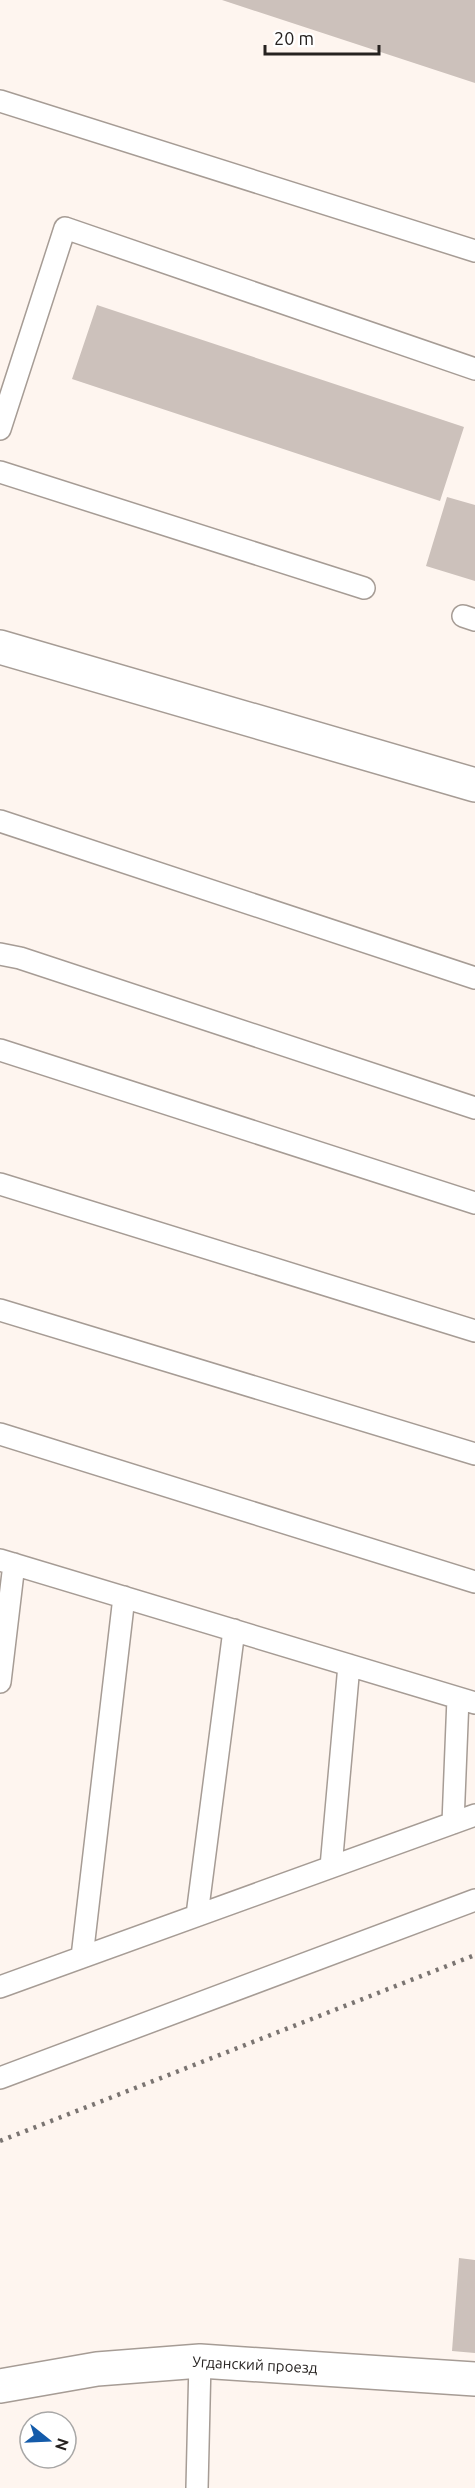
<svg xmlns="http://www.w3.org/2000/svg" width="475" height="2488" viewBox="0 0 475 2488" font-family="Ubuntu,sans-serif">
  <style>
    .building { fill: #ccc1bb }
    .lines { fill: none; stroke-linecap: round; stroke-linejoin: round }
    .lane-casing { stroke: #a69c95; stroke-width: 24 }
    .street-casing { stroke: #a69c95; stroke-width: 36 }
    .lane { stroke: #fff; stroke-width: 21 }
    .street { stroke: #fff; stroke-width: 33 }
    .rail { stroke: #7a7471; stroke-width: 4.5; stroke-dasharray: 3 6; stroke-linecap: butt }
    .labels { text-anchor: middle; stroke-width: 4.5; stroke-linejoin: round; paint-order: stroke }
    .street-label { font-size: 15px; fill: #262220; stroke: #fff }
  </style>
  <rect width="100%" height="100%" fill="#fef5ef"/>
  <path class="building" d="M222 0H475V83Z
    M97 305 464 427 440 501 72 379Z
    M447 497 475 505V581L426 566Z
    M459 2258 475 2260V2353L452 2351Z"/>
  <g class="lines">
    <defs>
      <path id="lane" d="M0 101 475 251
        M0 429 65 228 475 369
        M0 472 364 588
        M463 616 475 620
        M0 821 475 978
        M0 954 20 958 475 1108
        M0 1050 475 1203
        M0 1184 475 1331
        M0 1310 475 1454
        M0 1434 475 1582
        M0 1560 475 1703
        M0 1682 14 1564
        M453 1823 458 1698
        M331 1867 349 1665
        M197 1915 234 1630
        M82 1957 124 1597
        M0 1987 475 1815
        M0 2078 475 1900
        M197 2488 200 2361"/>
      <path id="street" d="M0 647 475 785
        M0 2386 97 2369 200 2361 475 2379"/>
    </defs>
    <use href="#lane" class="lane-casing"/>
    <use href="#street" class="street-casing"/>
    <use href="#lane" class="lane"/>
    <use href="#street" class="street"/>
    <path class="rail" d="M0 2141 475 1955"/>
  </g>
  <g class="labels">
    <g class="street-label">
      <text transform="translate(255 2365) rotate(3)" y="5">Угданский проезд</text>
    </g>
  </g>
  <g transform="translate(48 2440) rotate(108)"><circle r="28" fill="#ffffff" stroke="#a8a7a6" stroke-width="1.5"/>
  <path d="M0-4.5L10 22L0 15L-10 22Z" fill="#145baa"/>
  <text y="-9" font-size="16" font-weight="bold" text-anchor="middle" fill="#262220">N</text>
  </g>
  <path d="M265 45v9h114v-9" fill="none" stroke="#262220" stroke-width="3"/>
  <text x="274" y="45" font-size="18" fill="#262220" stroke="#ffffff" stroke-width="4.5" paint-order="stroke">20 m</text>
</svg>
